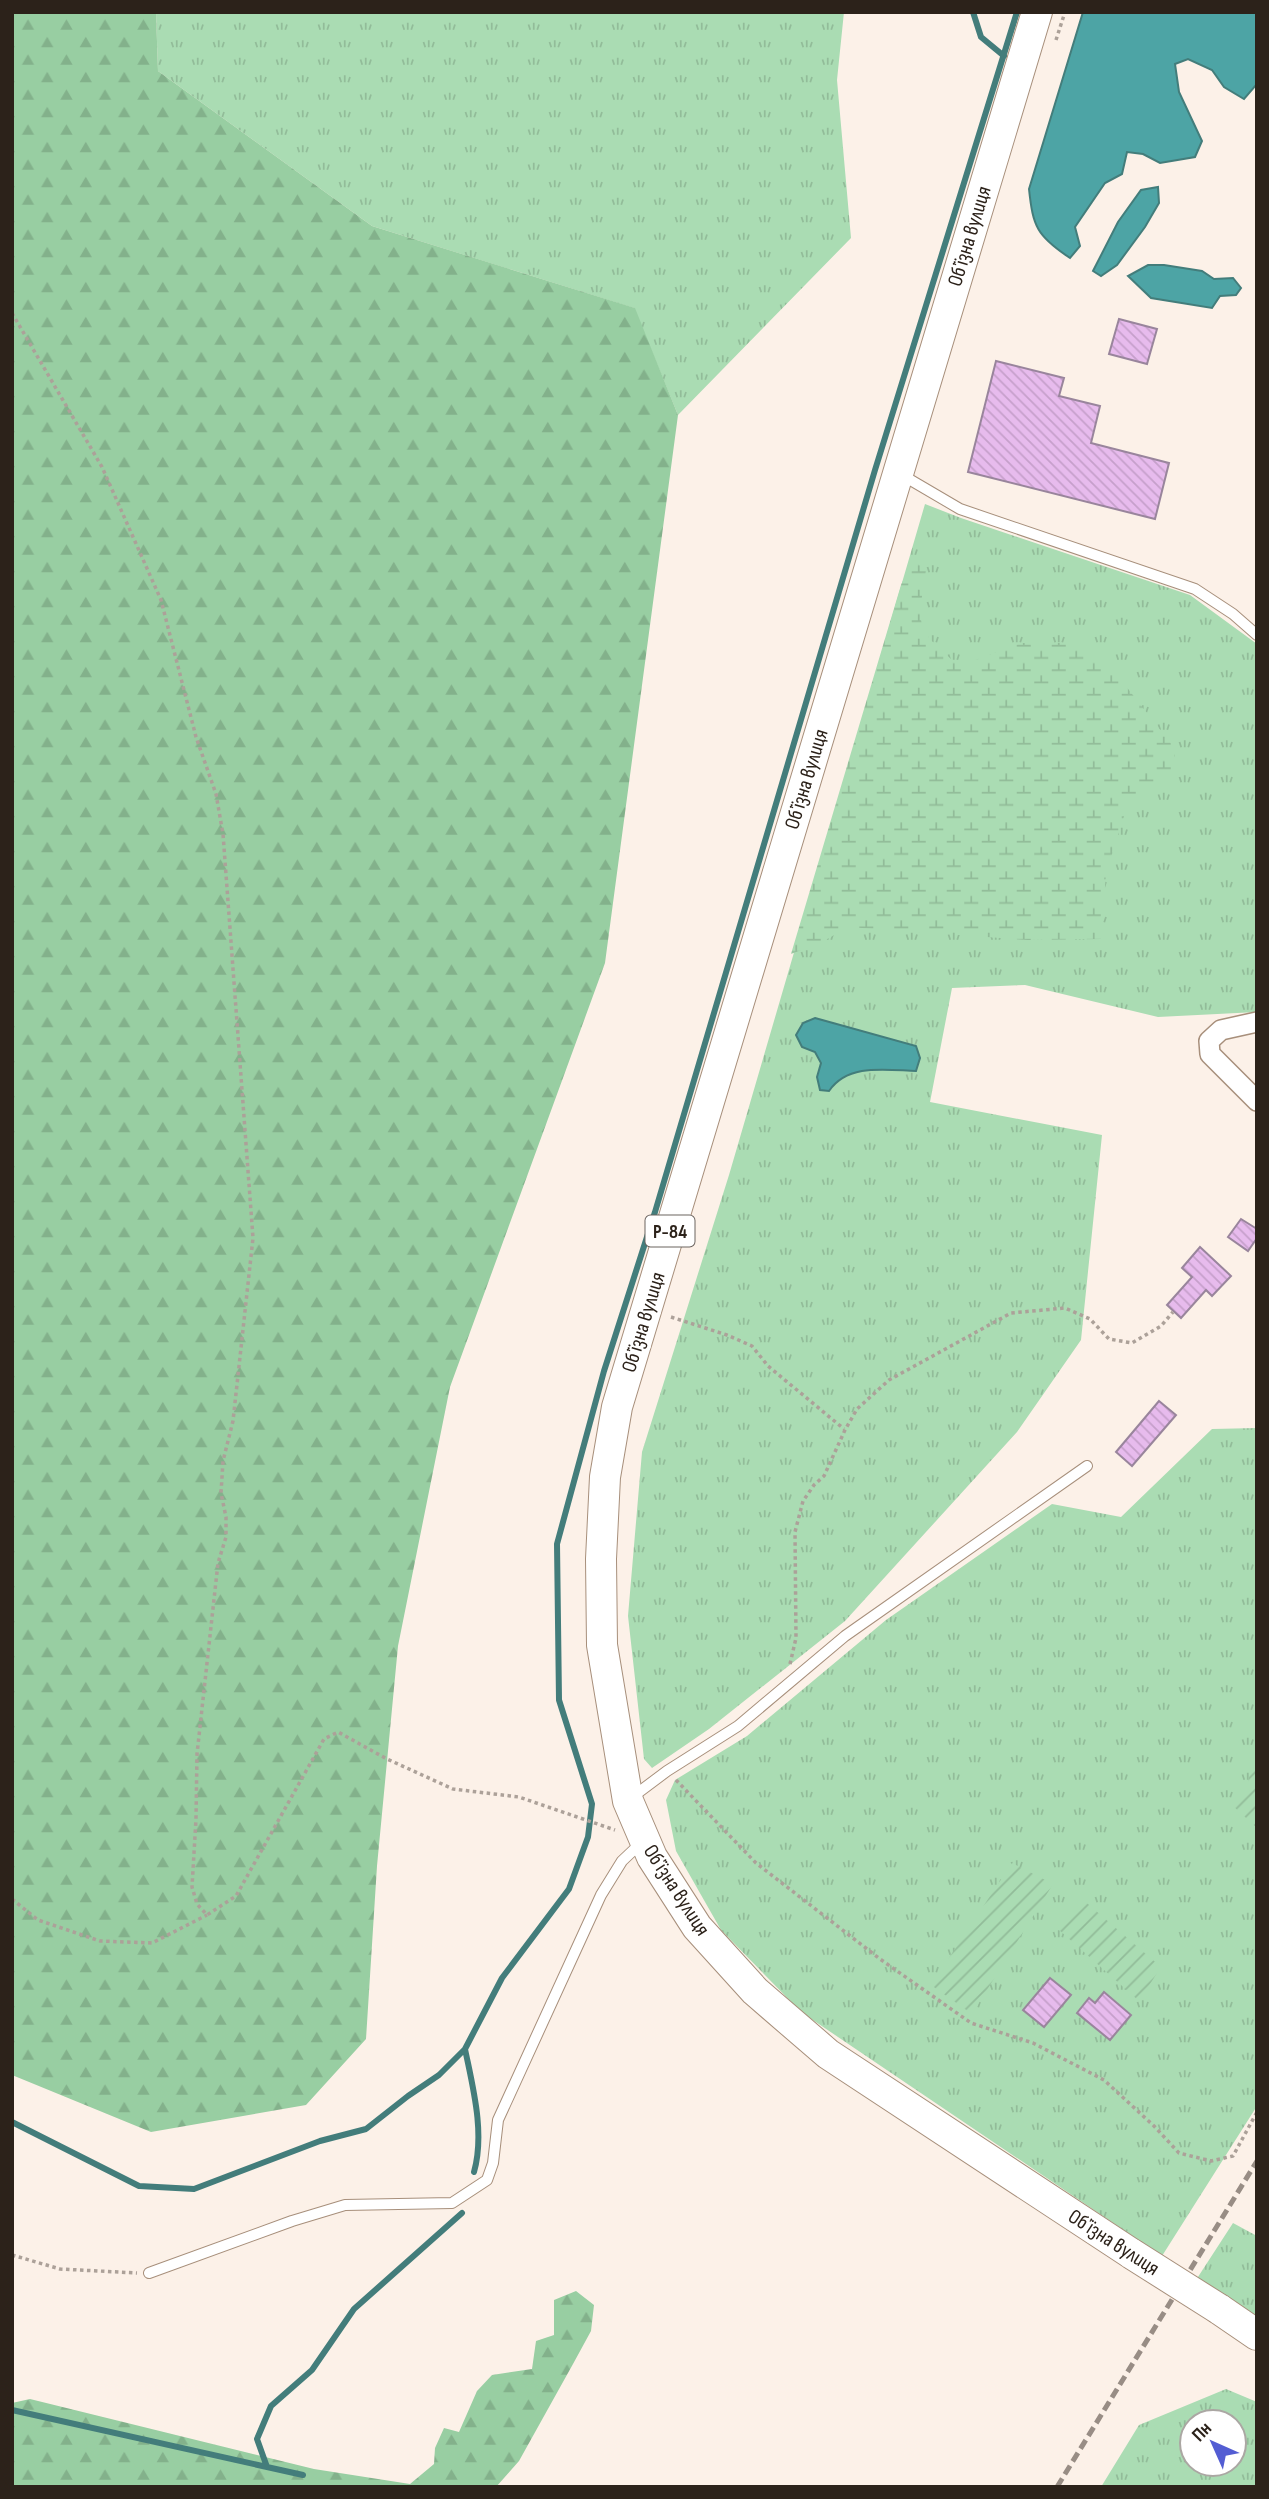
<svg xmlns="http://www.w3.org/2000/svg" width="1269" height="2499" viewBox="0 0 1269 2499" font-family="'Sofia Sans Condensed',sans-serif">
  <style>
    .grass { fill: url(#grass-tufts); fill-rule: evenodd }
    .forest { fill: url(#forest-firs) }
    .wetland { fill: url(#wetland-marsh) }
    .garden { fill: url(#garden-furrows) }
    .water { fill: #4da4a5; stroke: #437d7b; stroke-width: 2 }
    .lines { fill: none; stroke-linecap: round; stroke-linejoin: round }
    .stream { stroke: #437d7b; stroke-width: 6 }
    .building { fill: url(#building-back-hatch); stroke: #99859c; stroke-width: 2 }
    .lane-casing { stroke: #a78f7b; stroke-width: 12 }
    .street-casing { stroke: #a78f7b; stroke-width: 22 }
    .primary-casing { stroke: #a78f7b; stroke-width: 32 }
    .path { stroke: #aca199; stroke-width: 3.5; stroke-dasharray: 3.5 3.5; stroke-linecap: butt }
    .lane { stroke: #fff; stroke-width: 10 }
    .street { stroke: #fff; stroke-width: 19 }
    .primary { stroke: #fff; stroke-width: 30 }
    .rail { stroke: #988d85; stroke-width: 5; stroke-dasharray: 10 5; stroke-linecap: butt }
    .primary-bridge-casing { stroke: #a78f7b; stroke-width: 32; stroke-linecap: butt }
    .primary-bridge { stroke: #fff; stroke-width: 30 }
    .labels { text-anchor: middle; stroke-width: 7; stroke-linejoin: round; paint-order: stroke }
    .shield { fill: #fff; stroke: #6b645f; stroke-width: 2 }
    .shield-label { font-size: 19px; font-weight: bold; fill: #2c221a }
    .street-label { font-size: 21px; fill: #2c221a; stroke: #fff }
  </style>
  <defs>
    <pattern id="grass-tufts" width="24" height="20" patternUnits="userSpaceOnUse" patternTransform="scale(1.75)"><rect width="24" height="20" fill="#aadcb3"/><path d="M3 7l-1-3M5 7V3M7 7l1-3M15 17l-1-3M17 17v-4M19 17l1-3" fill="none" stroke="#92bc99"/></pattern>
    <pattern id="forest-firs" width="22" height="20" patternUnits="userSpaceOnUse" patternTransform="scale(1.75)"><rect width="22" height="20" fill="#98cea2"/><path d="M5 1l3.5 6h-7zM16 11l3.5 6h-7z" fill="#83b18b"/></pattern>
    <pattern id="wetland-marsh" width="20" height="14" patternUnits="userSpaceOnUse" patternTransform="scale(1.75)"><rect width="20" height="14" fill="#aadcb3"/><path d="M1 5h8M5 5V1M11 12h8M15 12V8" fill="none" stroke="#92bc99"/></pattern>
    <pattern id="garden-furrows" width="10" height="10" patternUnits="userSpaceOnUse" patternTransform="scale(1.75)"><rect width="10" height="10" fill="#aadcb3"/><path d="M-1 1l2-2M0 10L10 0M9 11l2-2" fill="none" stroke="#92bc99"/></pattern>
    <pattern id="building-back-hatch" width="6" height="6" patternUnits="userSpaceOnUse" patternTransform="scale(1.75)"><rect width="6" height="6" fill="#e7bbed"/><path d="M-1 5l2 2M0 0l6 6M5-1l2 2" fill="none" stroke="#c6a0cb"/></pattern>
  </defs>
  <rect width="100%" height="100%" fill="#fcf1e8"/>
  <path class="grass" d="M156 12H844L837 80 851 238 678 415 634 308 372 226 158 71Z
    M925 504 961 518 1190 595 1257 644V1012L1158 1017 1025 985 952 988 930 1102 1102 1135 1081 1340 1017 1432 845 1621 709 1729 652 1768 644 1759 628 1616 642 1452 729 1175Z
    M1257 1428V2106L1162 2256 801 2012 721 1930 676 1851 666 1800 675 1780 747 1736 886 1620 1052 1504 1121 1517 1212 1429Z
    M1233 2223 1257 2236V2321L1196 2280Z
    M1226 2389 1257 2402V2487H1101L1139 2425ZM1234 2422V2464H1192V2422Z"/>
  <path class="forest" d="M12 12H156L158 71 372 226 635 308 678 415 605 963 450 1387 398 1646 377 1866 366 2039 306 2105 151 2132 12 2075Z
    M576 2291 594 2305 591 2331 573 2364 519 2461 496 2487H12V2403L30 2399 314 2469 410 2484 434 2464 435 2448 444 2428 459 2432 477 2391 492 2375 532 2369 536 2341 554 2335V2300Z"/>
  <path class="wetland" d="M913 559 926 571C917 628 914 627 959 666L1021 643H1082L1125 685 1176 750 1169 779 1126 810 1106 873 1101 939 1028 940 848 927 822 942 791 954 901 585Z"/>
  <path class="garden" d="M1251 1765 1257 1771V1828L1232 1805 1247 1790Z
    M1012 1863 1053 1884 972 2014 931 1985Z
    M1081 1898 1161 1967 1139 2001 1058 1929Z"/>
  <path class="water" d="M1083 12H1257V84L1244 99 1224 87 1212 70 1188 59 1175 64 1179 92 1202 141 1195 157 1160 163 1143 154 1127 152 1122 174 1105 183 1075 227 1080 246 1070 258C1037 236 1033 227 1029 189Z
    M1158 187 1159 203 1145 227 1117 265 1101 276 1093 271 1118 222 1141 190Z
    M1148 265H1164L1202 271 1214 279 1233 278 1241 288 1236 295 1220 296 1212 308 1151 298 1128 276Z
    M815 1018 916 1046 920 1058 916 1071C886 1070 848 1063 829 1091L820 1090 817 1077 821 1063 815 1052 802 1047 796 1035 803 1023Z"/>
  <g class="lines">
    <path class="stream" d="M973 12 981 37 1004 56
      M465 2049 502 1978 569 1889 588 1837 592 1804 559 1700 557 1544 604 1371 655 1212 875 470 1017 12
      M12 2122 139 2186 194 2189 320 2141 366 2129 408 2096 439 2075 465 2049C473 2088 485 2133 474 2172
      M12 2410 303 2475
      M267 2467 257 2439 271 2406 312 2370 354 2309 462 2213"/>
  </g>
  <path class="building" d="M1119 319 1157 329 1147 364 1109 354Z
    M996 361 1064 378 1059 396 1100 406 1091 443 1169 463 1155 519 968 472Z
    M1241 1219 1257 1229V1238L1248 1251 1228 1237Z
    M1200 1247 1231 1276 1212 1296 1206 1290 1181 1318 1167 1305 1192 1277 1182 1268Z
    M1159 1401 1176 1415 1132 1466 1116 1452Z
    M1050 1978 1071 1995 1044 2027 1023 2010Z
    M1104 1992 1131 2015 1110 2040 1077 2013 1089 1998 1095 2003Z"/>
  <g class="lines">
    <defs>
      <path id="lane" d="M902 475 960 509 1195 589 1233 614 1257 635
        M631 1798 667 1771 738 1726 845 1636 1087 1466
        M149 2273 292 2221 345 2205 452 2203 487 2180 493 2163 498 2120 601 1895 622 1861 641 1843"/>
      <path id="street" d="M1257 1022 1221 1030 1209 1041 1210 1054 1257 1101"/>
      <path id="primary" d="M1037 12 617 1407 605 1477 601 1559 602 1645 628 1801 652 1857 697 1927 755 1991 828 2054 1132 2254
        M1219 2309 1257 2335"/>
    </defs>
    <use href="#lane" class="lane-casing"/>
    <use href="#street" class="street-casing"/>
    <use href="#primary" class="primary-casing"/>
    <path class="path" d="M1056 40 1065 12
      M12 313 102 467 161 600 196 737 216 794 223 834 253 1238 233 1421 223 1461 221 1493 226 1517V1537L218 1563 197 1754 196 1819 192 1887 197 1904 207 1915 236 1896 324 1739 338 1732 387 1759 453 1789 519 1797 615 1830
      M671 1317 727 1335 752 1346 768 1366 844 1429
      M790 1664 796 1638 795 1532 803 1501 814 1485 824 1476 845 1430 857 1409 889 1380 1011 1313 1065 1308 1090 1319 1109 1339 1132 1343 1161 1326 1173 1312
      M676 1780 756 1863 880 1959 971 2023 1033 2043 1104 2080 1154 2126 1179 2153 1211 2161 1233 2156 1257 2112
      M12 1899 38 1920 100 1941 152 1943 207 1915
      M12 2255 60 2269 137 2273"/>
    <use href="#lane" class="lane"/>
    <use href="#street" class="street"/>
    <use href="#primary" class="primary"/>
    <path class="rail" d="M1057 2487 1257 2161"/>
    <defs>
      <path id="primary-bridge" d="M1132 2254 1219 2309"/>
    </defs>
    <use href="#primary-bridge" class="primary-bridge-casing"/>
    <use href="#primary-bridge" class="primary-bridge"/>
  </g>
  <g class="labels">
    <rect class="shield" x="645.5" y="1215.5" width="49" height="31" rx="5"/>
    <g class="shield-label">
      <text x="670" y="1238">Р-84</text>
    </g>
    <g class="street-label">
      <text transform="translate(969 236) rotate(-73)" y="7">Обʼїзна вулиця</text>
      <text transform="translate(806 779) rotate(-73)" y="7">Обʼїзна вулиця</text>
      <text transform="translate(643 1322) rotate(-73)" y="7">Обʼїзна вулиця</text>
      <text transform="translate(677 1890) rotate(57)" y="7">Обʼїзна вулиця</text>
      <text transform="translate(1114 2242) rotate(33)" y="7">Обʼїзна вулиця</text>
    </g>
  </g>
  <rect width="1269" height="2499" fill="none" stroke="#2c221a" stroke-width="28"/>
  <g transform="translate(1213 2443) rotate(315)"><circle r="33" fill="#ffffff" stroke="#aba7a3" stroke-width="2"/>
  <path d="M0-5L12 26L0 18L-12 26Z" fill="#535dd3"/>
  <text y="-10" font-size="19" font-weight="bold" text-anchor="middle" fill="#2c221a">Пн</text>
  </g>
</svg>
